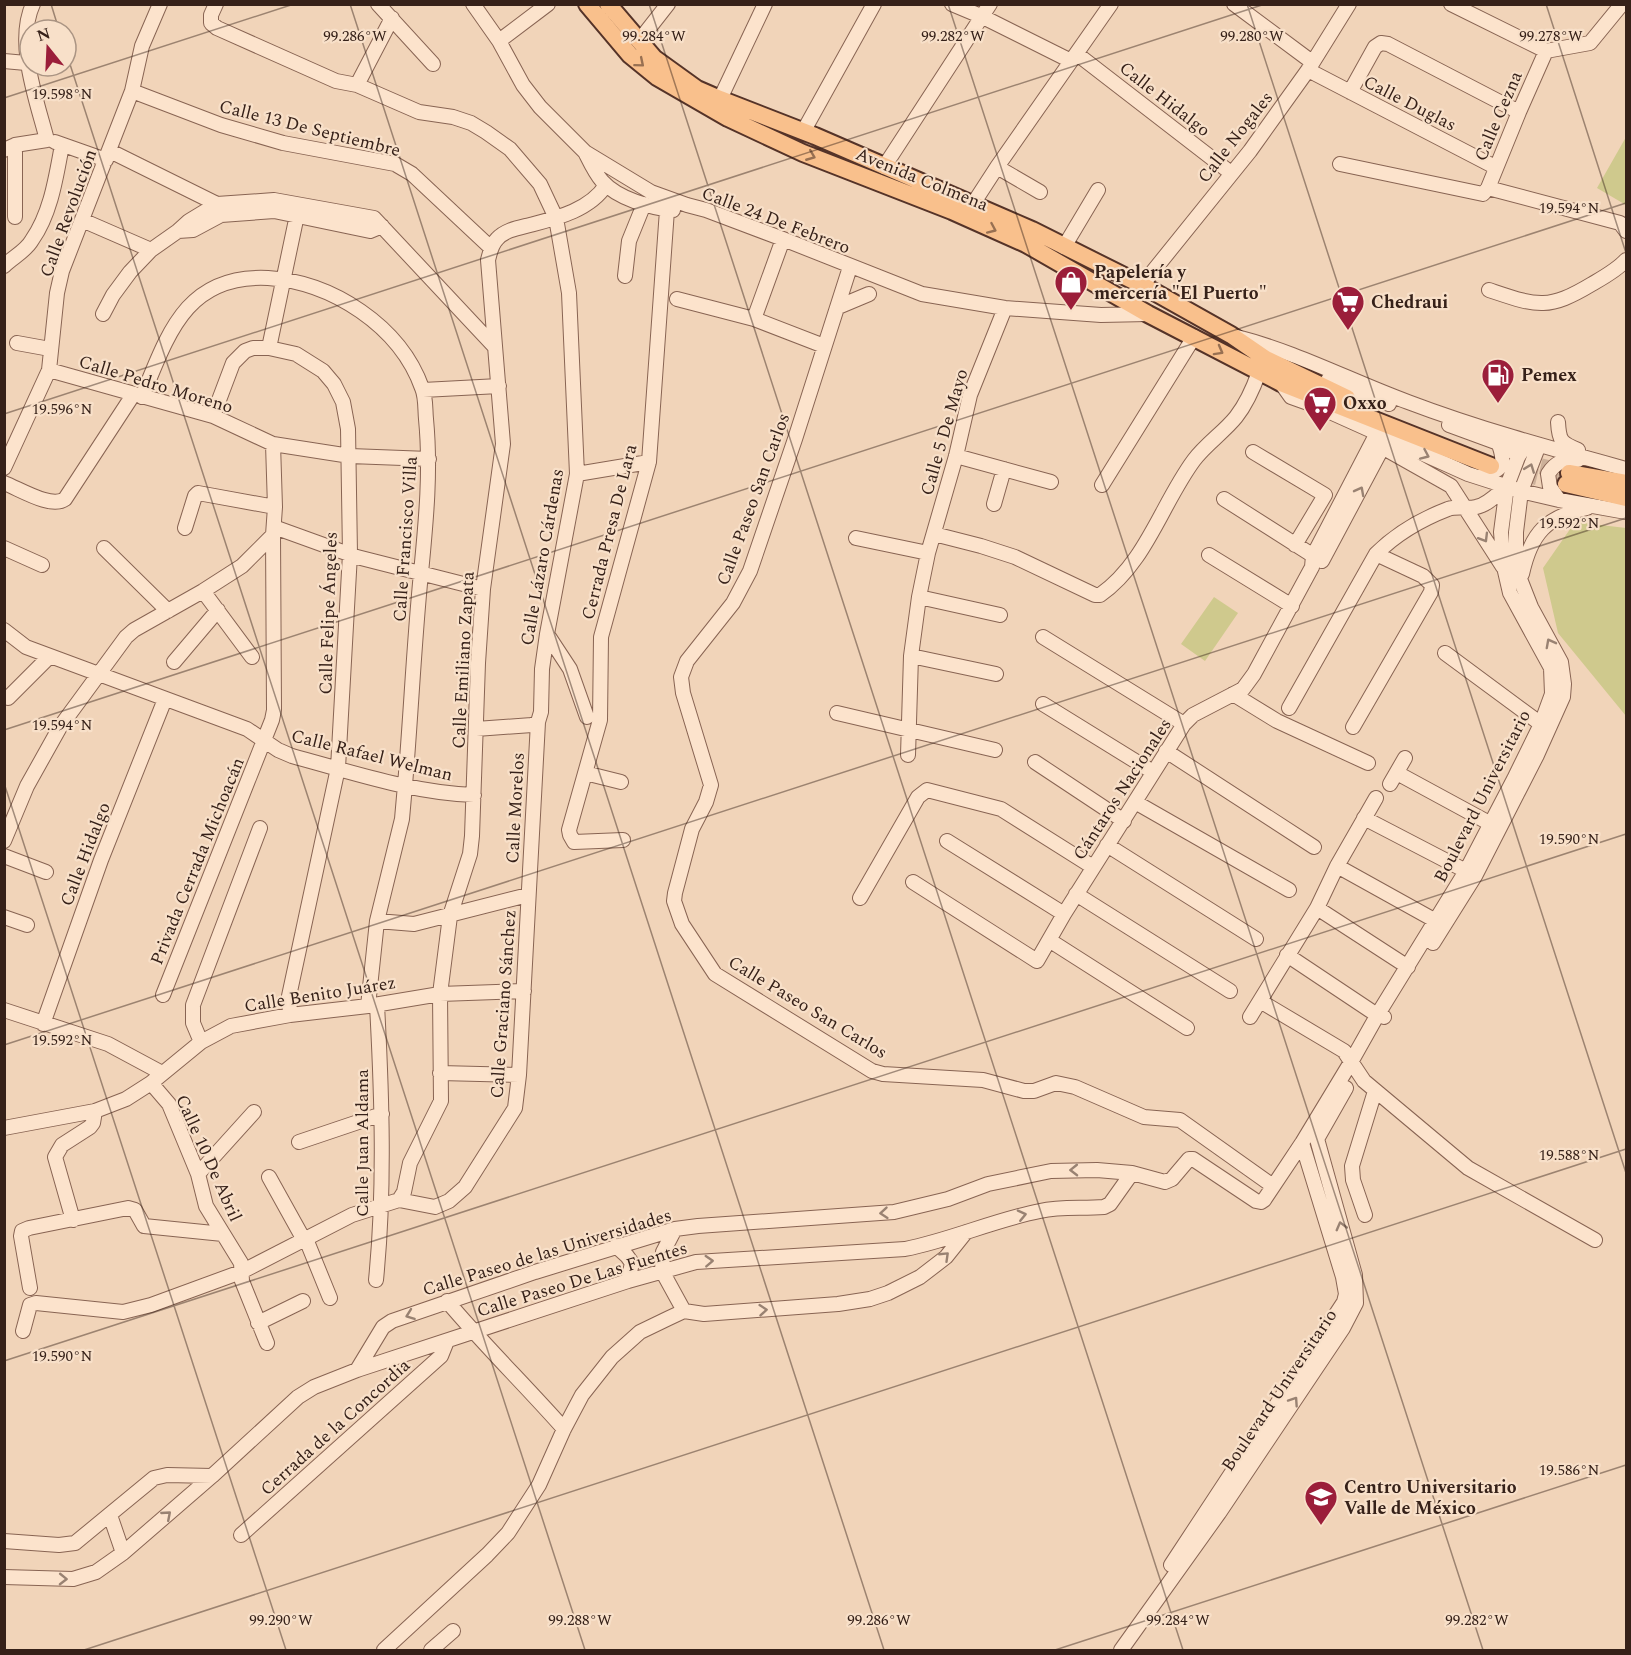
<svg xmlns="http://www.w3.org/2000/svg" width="1631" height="1655" viewBox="0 0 1631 1655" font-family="Spectral,serif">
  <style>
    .green { fill: #cfc98d }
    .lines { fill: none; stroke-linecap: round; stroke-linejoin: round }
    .major-tunnel { stroke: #ccb099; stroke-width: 16; stroke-dasharray: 16 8; stroke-linecap: butt }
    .minor-casing { stroke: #886453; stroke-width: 16 }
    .major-casing { stroke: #553328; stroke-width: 20 }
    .minor { stroke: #fce3cc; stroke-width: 14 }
    .major { stroke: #f9c08c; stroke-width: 16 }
    .oneway { stroke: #987052 }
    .oneway2 { stroke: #998272 }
    .ticks { fill: none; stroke: #362119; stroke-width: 1.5; stroke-opacity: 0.45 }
    .labels { text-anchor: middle; stroke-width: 4.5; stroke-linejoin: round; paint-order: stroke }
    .street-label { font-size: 18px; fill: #362119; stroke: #f8e0c9 }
    .poi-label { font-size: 18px; font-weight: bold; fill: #362119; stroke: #f8e0c9; text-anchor: start }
    .ticks-label { font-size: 15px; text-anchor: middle; fill: #362119; stroke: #f8e0c9; stroke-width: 4.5; stroke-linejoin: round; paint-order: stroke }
  </style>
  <rect width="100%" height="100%" fill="#f1d4b9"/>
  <path class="green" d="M1626 137V205L1597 188Z
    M1575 522 1626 528V716L1558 633 1543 568Z
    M1214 597 1238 613 1205 661 1181 644Z"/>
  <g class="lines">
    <path class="major-tunnel" d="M1494 455 1569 473
      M1498 468 1566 484"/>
    <defs>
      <path id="minor" d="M33 4C15 43 37 101 47 140
        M378 4 433 64
        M473 4 499 41 523 85 540 107 585 152 651 192 687 205 706 210 783 239 922 294 1005 308 1101 315 1148 314
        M952 4 983 17 1071 61
        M1234 4 1312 62
        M1451 4 1546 51
        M499 41 548 4
        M639 41 668 4
        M1546 51 1590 43 1622 4
        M1077 54 1231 173
        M4 61 26 63
        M1308 70 1495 167
        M357 85 392 18
        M132 91 221 125 283 143 395 164 412 174 491 248
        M1350 92 1375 47 1381 43 1388 44 1519 112
        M720 99 765 4
        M803 132 874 4
        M55 142 106 160
        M4 150 15 145 47 140
        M110 151 217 204
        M585 152C590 162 595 173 602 181 618 199 651 208 673 210
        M1340 164 1483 194 1488 188 1519 112 1546 51
        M884 167 990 4
        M997 167 1040 192
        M1488 188 1620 223 1626 231
        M973 204 997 167 1111 4
        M15 217V145
        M82 220 151 250
        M178 231 193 230 221 215 274 211 370 231 382 226
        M1064 247 1098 190
        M4 266C13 257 26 251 32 240 51 213 56 177 62 145
        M850 267 795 439 750 571 733 603 687 661 681 677 683 693 711 785 706 802 692 829 675 893 674 901 682 924 715 974 872 1071 883 1074 983 1080 1024 1091H1034L1056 1083 1075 1087 1144 1117 1180 1120 1273 1186
        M625 276 629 241 644 204
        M1142 285 1250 151 1308 70 1349 4
        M1489 290C1537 306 1547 311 1592 284 1604 277 1617 270 1626 260
        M677 299 754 319 824 346
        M838 307 869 294
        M103 314 113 295 130 272 151 250 178 231 189 221 217 204 274 200 374 218 494 346
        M754 319 783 239
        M1237 337C1296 352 1351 381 1408 402 1479 429 1553 449 1626 469
        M17 343 50 349
        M269 348 297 215
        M49 370 213 416 273 444 350 456 429 459
        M1328 380 1389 404
        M1281 383 1291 397 1319 407 1468 474 1521 491 1559 500 1626 512
        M423 390 499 386
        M142 397C168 334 186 274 268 278 332 282 400 326 422 388 426 397 425 409 426 419 431 471 426 521 421 573 414 643 411 714 405 785L402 819 377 921 368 1006
        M213 416 233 363 245 351 253 348H269L296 354 323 371 334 384 343 402 348 429 350 554 338 768 289 996 290 1015
        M1558 422C1559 441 1561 443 1578 450
        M1449 425 1509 447 1518 457
        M1373 442 1451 486 1503 567
        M1253 452 1325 495 1295 545
        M956 456 1051 482
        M4 468 49 370 57 293 62 271 132 91 142 46 160 4
        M577 474 649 462
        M1483 475C1508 471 1504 457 1497 439
        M4 483C20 489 51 509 65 499L133 395
        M1102 485 1194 337
        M1224 499 1320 560
        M1559 500 1550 487 1548 474C1556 461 1564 460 1578 460
        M994 504 1004 469
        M274 527 357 557 483 589
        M185 528 195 496 198 493 275 507
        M934 534 981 546 1015 557 1095 595H1100C1146 563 1162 503 1194 460 1206 444 1224 432 1236 417 1247 403 1253 389 1259 372
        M856 538 928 553
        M4 548 42 565
        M104 548 168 611
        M1209 555 1292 606
        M1322 561 1386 441
        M1522 574C1531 533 1546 517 1587 508
        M203 591 252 657
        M919 597 1000 615
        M4 630 26 647 247 729 278 750 292 756C351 772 413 793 474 795
        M547 634 570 669 587 717
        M1043 637 1184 724
        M1445 653 1541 724
        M911 656 996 674
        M174 662 218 610
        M1233 694 1277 721 1368 763
        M8 698 49 657
        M1043 704 1153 772
        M1289 708 1376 554C1396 534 1422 519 1448 509 1457 506 1467 509 1476 507 1488 505 1498 493 1507 486
        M837 713 995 750
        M1353 727 1431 592 1432 585 1423 576 1376 554
        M476 729 532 725 538 722
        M1166 751 1314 847
        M908 755 911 656 919 597 928 553 956 456 970 395 1005 308
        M1035 762 1124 821
        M585 773 621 782
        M1397 773 1491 824
        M1390 784 1405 758
        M1135 802 1289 890
        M1364 818 1466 871
        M623 840 574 842 570 835 569 830 600 720 601 637 649 462 667 210
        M4 841 27 786 60 727 126 637 134 630 203 591 242 566 273 535
        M947 841 1064 914
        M1107 845 1256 939
        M4 856 46 872
        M1337 866 1436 921
        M913 882 1037 961 1064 914 1184 724 1193 715 1243 689 1254 674 1312 567 1313 556 1377 433
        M1076 894 1230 991
        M860 898 918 797 927 790 1001 809 1093 867
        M1317 908 1408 967
        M4 917 27 925
        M377 921 414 924 528 895
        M1049 940 1187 1028
        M1433 943 1475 876 1537 755 1563 697 1564 684 1561 662 1531 607 1520 579 1516 558V532L1521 491 1539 445
        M1287 955 1371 1011 1384 1017
        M163 995 272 720 274 710 273 535 275 507 273 444
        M1260 1001 1344 1051 1364 1081 1468 1168 1595 1240
        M4 1010 108 1044 162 1073
        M1250 1017 1317 908 1337 866 1376 798
        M43 1024 101 860 165 699
        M201 1042 193 1023V1005L260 828
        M440 1073 519 1075
        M151 1083 169 1104 198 1174 206 1206 241 1263 242 1281 267 1343
        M4 1128 95 1111 126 1099 151 1083 201 1042 231 1026 290 1015 368 1006 440 994 524 991
        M299 1142 382 1114
        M198 1174 254 1112
        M269 1177 304 1240
        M399 1200 404 1192 410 1163 441 1101 440 994 450 916 470 854 472 836 478 663 483 589 503 444 488 260C490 253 491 245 497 239 505 230 518 228 530 225 557 218 590 210 606 185
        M1365 1215 1353 1180 1352 1166 1375 1091
        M73 1220 55 1157 62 1145 90 1127 93 1123 95 1111
        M675 1229 663 1252 662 1271 684 1311
        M306 1239 330 1298
        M616 1246 627 1256 632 1263 628 1281
        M376 1280C385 1189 382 1097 377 1005
        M30 1288 21 1236 22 1231 29 1228 128 1208 135 1210 144 1226 223 1234
        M447 1301C484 1345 526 1386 564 1429
        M258 1323 303 1301
        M23 1331 30 1305 36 1303 123 1312 151 1305 241 1272 352 1215 399 1200 435 1207 449 1201 465 1187 515 1108 519 1075 538 722 541 712 542 669 547 634 577 474 569 293 556 218 540 184 510 149 486 132 471 123 453 117 419 112 357 85 336 81 217 28 211 23V15L216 4
        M357 1370 383 1327 392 1321 535 1272 675 1229 698 1226 894 1212 948 1199 988 1184 1051 1171 1097 1170 1132 1173 1165 1182 1172 1179 1189 1159H1193L1256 1201 1261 1202 1264 1200 1302 1143 1351 1062 1378 1014 1466 871 1514 779 1541 724 1552 694 1551 668 1510 593 1504 567 1501 532 1507 486 1518 457 1528 442
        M110 1515 123 1553
        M241 1535 441 1356 447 1341
        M4 1541 59 1545 75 1543 154 1478 167 1475 212 1476
        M1171 1565 1344 1302 1346 1294 1343 1277 1302 1143
        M4 1577 73 1579 96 1572 123 1553 212 1476 298 1397 314 1387 357 1370 628 1281 696 1262 905 1249C951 1240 994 1220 1040 1211 1061 1206 1083 1209 1104 1207L1110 1204 1132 1173
        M384 1650 487 1555 508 1533 539 1485 564 1429 582 1395 612 1357 640 1332 669 1318 684 1311 704 1314 838 1304 870 1299 888 1293 920 1277 946 1257 966 1232
        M431 1650 453 1631
        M1121 1650 1219 1513 1343 1328 1356 1303 1355 1275 1317 1139 1346 1088"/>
      <path id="major" d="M587 4 630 55 657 77 728 118 803 153 952 211 1026 244 1148 314 1281 383 1491 466
        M608 4 654 58 697 89 720 99 815 136 1032 230 1142 285 1231 335 1266 359 1347 398
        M1569 473 1626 483
        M1566 484 1626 498"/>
    </defs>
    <use href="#minor" class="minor-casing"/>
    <use href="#major" class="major-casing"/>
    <use href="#minor" class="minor"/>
    <use href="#major" class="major"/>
  </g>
  <defs><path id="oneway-chevron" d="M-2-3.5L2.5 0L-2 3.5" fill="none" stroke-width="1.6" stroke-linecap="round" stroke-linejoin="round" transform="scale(1.5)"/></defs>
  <g class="oneway">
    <use href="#oneway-chevron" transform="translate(640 63) rotate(40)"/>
    <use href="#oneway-chevron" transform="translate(811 156) rotate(22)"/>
    <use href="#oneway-chevron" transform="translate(992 229) rotate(24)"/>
    <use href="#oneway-chevron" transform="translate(1219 351) rotate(29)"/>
  </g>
  <g class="oneway2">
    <use href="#oneway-chevron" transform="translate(1425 455) rotate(24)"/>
    <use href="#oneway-chevron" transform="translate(1530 468) rotate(-69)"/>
    <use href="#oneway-chevron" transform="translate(1360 491) rotate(-62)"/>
    <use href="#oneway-chevron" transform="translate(1484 538) rotate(59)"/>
    <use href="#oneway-chevron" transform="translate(1550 643) rotate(-118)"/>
    <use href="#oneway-chevron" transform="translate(1074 1170) rotate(179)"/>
    <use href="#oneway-chevron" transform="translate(884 1213) rotate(175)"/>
    <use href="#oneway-chevron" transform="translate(1022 1215) rotate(-13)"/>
    <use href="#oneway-chevron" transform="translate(1341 1226) rotate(-105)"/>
    <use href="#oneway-chevron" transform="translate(945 1256) rotate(-44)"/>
    <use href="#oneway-chevron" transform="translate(709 1261) rotate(-3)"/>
    <use href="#oneway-chevron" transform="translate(763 1310) rotate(-5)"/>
    <use href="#oneway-chevron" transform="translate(410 1315) rotate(160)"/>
    <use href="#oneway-chevron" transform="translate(1294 1401) rotate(-56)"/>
    <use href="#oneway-chevron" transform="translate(167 1515) rotate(-41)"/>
    <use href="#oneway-chevron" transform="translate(63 1579) rotate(1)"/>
  </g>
  <path class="ticks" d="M51 4 59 30M350 4 884 1650M649 4 1183 1650M948 4 1483 1650M1247 4 1626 1173M1546 4 1626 253M66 52 585 1650M4 98 294 4M4 414 1265 4M4 730 1626 203M4 783 286 1650M4 1045 1626 518M4 1361 1626 834M84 1650 1626 1149M1055 1650 1626 1465"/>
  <defs>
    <symbol id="shop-pin" viewBox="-11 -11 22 30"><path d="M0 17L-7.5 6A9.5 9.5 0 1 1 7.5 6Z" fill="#9b1e3a" stroke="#f8e0c9"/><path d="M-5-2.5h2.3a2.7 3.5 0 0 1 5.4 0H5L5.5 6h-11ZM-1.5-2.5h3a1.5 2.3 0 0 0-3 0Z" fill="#fff"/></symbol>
    <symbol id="supermarket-pin" viewBox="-11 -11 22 30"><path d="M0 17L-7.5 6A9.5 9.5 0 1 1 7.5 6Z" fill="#9b1e3a" stroke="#f8e0c9"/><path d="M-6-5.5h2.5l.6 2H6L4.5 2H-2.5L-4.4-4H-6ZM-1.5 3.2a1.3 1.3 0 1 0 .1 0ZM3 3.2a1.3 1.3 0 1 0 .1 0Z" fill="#fff"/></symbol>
    <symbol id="fuel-pin" viewBox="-11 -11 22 30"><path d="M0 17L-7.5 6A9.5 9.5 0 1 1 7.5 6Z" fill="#9b1e3a" stroke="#f8e0c9"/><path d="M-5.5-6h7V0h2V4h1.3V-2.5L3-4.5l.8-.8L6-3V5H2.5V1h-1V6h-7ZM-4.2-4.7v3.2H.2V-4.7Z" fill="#fff"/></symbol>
    <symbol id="university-pin" viewBox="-11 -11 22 30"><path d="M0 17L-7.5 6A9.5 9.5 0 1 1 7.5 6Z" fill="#9b1e3a" stroke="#f8e0c9"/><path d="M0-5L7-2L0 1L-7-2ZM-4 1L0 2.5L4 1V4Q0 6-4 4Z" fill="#fff"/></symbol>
  </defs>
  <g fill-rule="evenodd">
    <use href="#shop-pin" x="1052" y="263" width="38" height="52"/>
    <use href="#supermarket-pin" x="1329" y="283" width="38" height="52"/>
    <use href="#fuel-pin" x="1479" y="356" width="38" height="52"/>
    <use href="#supermarket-pin" x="1301" y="384" width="38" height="52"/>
    <use href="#university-pin" x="1302" y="1478" width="38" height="52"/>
  </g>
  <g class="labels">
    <g class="street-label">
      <text transform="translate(1165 99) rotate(38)" y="6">Calle Hidalgo</text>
      <text transform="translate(1410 103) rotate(27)" y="6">Calle Duglas</text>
      <text transform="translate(1498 116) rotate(-67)" y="6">Calle Cezna</text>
      <text transform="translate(310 128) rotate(14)" y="6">Calle 13 De Septiembre</text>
      <text transform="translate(1235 137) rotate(-52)" y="6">Calle Nogales</text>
      <text transform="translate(922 179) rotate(22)" y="6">Avenida Colmena</text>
      <text transform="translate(68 213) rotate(-70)" y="6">Calle Revolución</text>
      <text transform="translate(776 220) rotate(21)" y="6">Calle 24 De Febrero</text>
      <text transform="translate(156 384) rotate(17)" y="6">Calle Pedro Moreno</text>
      <text transform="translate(944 432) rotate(-74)" y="6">Calle 5 De Mayo</text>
      <text transform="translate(753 499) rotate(-70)" y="6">Calle Paseo San Carlos</text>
      <text transform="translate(609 532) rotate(-76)" y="6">Cerrada Presa De Lara</text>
      <text transform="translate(405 539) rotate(-86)" y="6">Calle Francisco Villa</text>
      <text transform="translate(542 557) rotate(-80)" y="6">Calle Lázaro Cárdenas</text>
      <text transform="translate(328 613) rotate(-88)" y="6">Calle Felipe Ángeles</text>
      <text transform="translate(463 660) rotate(-87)" y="6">Calle Emiliano Zapata</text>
      <text transform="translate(372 755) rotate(14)" y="6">Calle Rafael Welman</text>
      <text transform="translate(1122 789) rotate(-57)" y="6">Cántaros Nacionales</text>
      <text transform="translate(1482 796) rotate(-63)" y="6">Boulevard Universitario</text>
      <text transform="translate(515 808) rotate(-87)" y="6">Calle Morelos</text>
      <text transform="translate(85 854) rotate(-69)" y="6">Calle Hidalgo</text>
      <text transform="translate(197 861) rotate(-68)" y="6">Privada Cerrada Michoacán</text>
      <text transform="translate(320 994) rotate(-9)" y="6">Calle Benito Juárez</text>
      <text transform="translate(503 1004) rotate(-86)" y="6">Calle Graciano Sánchez</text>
      <text transform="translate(808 1007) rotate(31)" y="6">Calle Paseo San Carlos</text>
      <text transform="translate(362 1143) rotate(-90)" y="6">Calle Juan Aldama</text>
      <text transform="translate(209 1158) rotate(66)" y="6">Calle 10 De Abril</text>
      <text transform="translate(547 1252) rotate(-17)" y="6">Calle Paseo de las Universidades</text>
      <text transform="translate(582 1279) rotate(-17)" y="6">Calle Paseo De Las Fuentes</text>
      <text transform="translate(1279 1390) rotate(-56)" y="6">Boulevard Universitario</text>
      <text transform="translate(335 1427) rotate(-42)" y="6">Cerrada de la Concordia</text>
    </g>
    <g class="poi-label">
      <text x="1094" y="278">Papelería y<tspan x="1094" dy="21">mercería "El Puerto"</tspan></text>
      <text x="1371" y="308">Chedraui</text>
      <text x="1521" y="381">Pemex</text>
      <text x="1343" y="409">Oxxo</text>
      <text x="1344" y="1493">Centro Universitario<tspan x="1344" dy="21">Valle de México</tspan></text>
    </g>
  </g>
  <g class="ticks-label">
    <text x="355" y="41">99.286°W</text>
    <text x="654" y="41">99.284°W</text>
    <text x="953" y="41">99.282°W</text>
    <text x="1252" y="41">99.280°W</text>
    <text x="1551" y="41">99.278°W</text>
    <text x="62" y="99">19.598°N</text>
    <text x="1569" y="213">19.594°N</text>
    <text x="62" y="414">19.596°N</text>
    <text x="1569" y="528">19.592°N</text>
    <text x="62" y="730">19.594°N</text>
    <text x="1569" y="844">19.590°N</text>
    <text x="62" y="1045">19.592°N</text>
    <text x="1569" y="1160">19.588°N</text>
    <text x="62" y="1361">19.590°N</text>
    <text x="1569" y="1475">19.586°N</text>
    <text x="281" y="1625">99.290°W</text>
    <text x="580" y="1625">99.288°W</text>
    <text x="879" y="1625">99.286°W</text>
    <text x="1178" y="1625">99.284°W</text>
    <text x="1477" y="1625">99.282°W</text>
  </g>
  <rect width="1631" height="1655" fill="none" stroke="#362119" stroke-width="12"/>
  <g transform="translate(48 48) rotate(342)"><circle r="28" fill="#f8e0c9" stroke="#aa9483" stroke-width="1.5"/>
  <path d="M0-4.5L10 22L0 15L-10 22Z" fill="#9b1e3a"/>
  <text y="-9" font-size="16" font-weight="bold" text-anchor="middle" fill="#362119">N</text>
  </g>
</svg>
